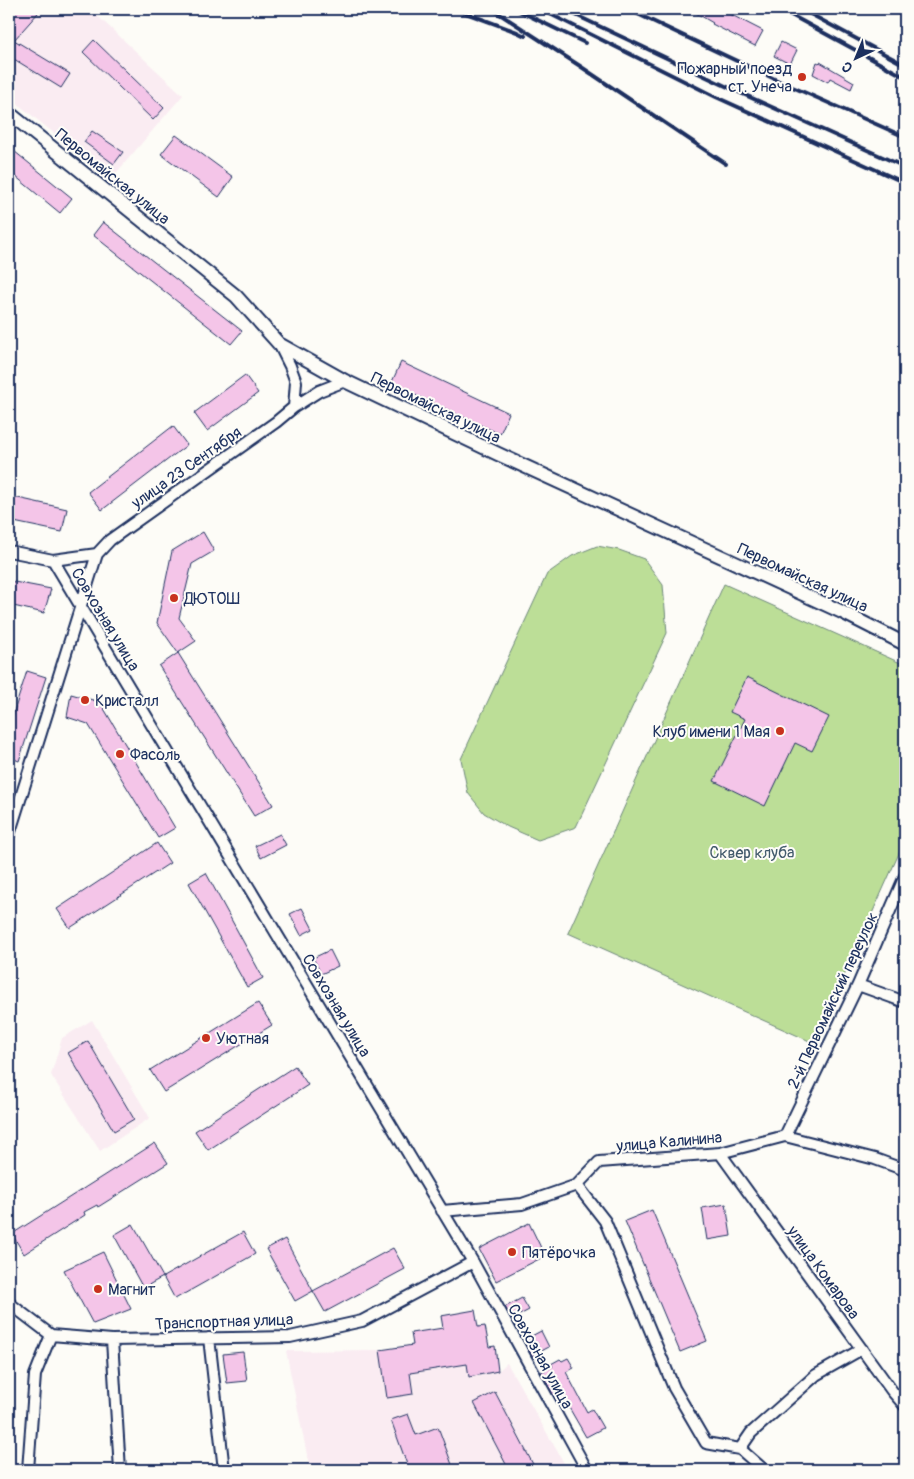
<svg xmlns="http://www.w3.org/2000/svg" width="914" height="1479" viewBox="0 0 914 1479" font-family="Pangolin,sans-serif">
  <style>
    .built { fill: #faecf2 }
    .green { fill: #bcde97; stroke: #6c867a }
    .building { fill: #f4c5e8; stroke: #1b2f5e }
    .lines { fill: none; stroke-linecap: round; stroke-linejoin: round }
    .minor-casing { stroke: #1b2f5e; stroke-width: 14 }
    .tertiary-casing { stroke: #1b2f5e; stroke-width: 16 }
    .minor { stroke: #fdfcf7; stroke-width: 10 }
    .tertiary { stroke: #fdfcf7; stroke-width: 12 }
    .rail { stroke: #1b2f5e; stroke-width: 4 }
    .poi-dot { fill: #c8321e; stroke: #fdfcf7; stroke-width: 2 }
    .labels { text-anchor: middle; stroke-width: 4; stroke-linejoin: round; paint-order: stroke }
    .poi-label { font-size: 16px; fill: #1b2f5e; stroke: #fdfcf7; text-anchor: start }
    .street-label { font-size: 16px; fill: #1b2f5e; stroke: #fdfcf7 }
    .park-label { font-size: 16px; fill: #435b6c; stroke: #fdfcf7 }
  </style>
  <rect width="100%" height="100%" fill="#fdfcf7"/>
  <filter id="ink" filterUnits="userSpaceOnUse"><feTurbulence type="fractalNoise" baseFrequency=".02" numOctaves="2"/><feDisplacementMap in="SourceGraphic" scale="10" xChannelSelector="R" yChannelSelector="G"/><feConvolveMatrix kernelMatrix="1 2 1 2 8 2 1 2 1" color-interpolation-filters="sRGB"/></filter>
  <g filter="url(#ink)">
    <path class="built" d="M9 9H90L183 95 111 179 9 97Z
      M92 1020 150 1118 100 1151 51 1075 62 1038Z
      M380 1350 388 1398 413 1394 410 1373 467 1364 470 1377 498 1371 507 1363 568 1470H310L286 1351Z"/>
    <path class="green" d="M597 546 619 550 644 559 663 585 667 633 576 827 538 840 508 827 484 813 468 793 461 759 547 574 572 556Z
      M724 584 905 665V840L814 1043 568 933Z"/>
    <path class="building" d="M9 9H33L38 13 14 40 70 74 61 88 9 56Z
      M689 9H720L763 31 755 46 712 24 713 23Z
      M94 40 164 108 153 120 83 52Z
      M781 42 797 50 790 64 774 56Z
      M817 62 819 63 820 62 854 82 851 89 830 78 828 82 813 74Z
      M92 131 123 152 114 164 84 142Z
      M176 135 233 177 219 197 161 154Z
      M9 147 72 198 60 213 9 171Z
      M103 222 242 331 231 344 93 235Z
      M401 362 509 413 500 434 391 384Z
      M245 375 258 393 207 431 194 413Z
      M173 426 187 445 102 510 88 492Z
      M9 496 67 509 62 532 9 521Z
      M203 532 214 551 192 564 179 618 196 641 178 653 157 623 172 551Z
      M9 581 51 589 44 613 9 605Z
      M178 653 273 805 254 816 159 666Z
      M27 671 46 677 19 761 9 757V727Z
      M747 677 829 717 812 751 795 743 765 806 714 781 745 719 730 712Z
      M71 694 100 702 175 828 158 838 88 724 67 717Z
      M280 834 286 845 261 858 255 846Z
      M157 843 170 863 70 928 57 909Z
      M206 873 263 978 247 987 189 883Z
      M302 908 313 929 301 935 290 914Z
      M330 950 338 966 321 974 313 958Z
      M258 1003 272 1025 164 1092 150 1070Z
      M88 1041 134 1119 114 1131 68 1053Z
      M295 1066 308 1085 208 1150 195 1131Z
      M155 1143 168 1163 98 1207 97 1205 84 1212 85 1215 24 1254 12 1234Z
      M726 1204 731 1236 707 1240 702 1208Z
      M652 1210 707 1341 680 1352 625 1221Z
      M529 1223 545 1256 496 1281 479 1249Z
      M133 1224 163 1277 143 1288 114 1235Z
      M243 1232 255 1254 175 1299 163 1277Z
      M285 1239 313 1291 295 1301 266 1249Z
      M393 1248 405 1269 325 1312 313 1291Z
      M103 1252 131 1309 93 1324 64 1270Z
      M522 1298 529 1310 512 1319 505 1307Z
      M475 1310 478 1327 485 1326 489 1347 495 1346 498 1371 469 1377 467 1364 410 1373 413 1394 387 1398 380 1350 413 1345 411 1333 443 1328 441 1316Z
      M541 1331 549 1347 532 1356 525 1343 527 1341 526 1339Z
      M243 1352 247 1381 227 1383 223 1354Z
      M568 1358 574 1368 566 1372 587 1412 592 1409 603 1428 586 1437 567 1404 560 1407 541 1372 553 1366 551 1364 560 1359 562 1361Z
      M495 1392 536 1470H509L474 1403Z
      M408 1414 416 1435 438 1427 454 1470H409L391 1420Z"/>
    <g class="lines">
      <defs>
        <path id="minor" d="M279 344 290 366 296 382 294 407
          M9 551 53 560 97 554
          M53 560 473 1262 587 1470
          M9 835 97 554 110 540 276 422 294 407 319 391 345 381
          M858 985 905 1002
          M785 1136 858 985 905 876
          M720 1153 892 1391 905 1406
          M577 1185 605 1221 674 1388 706 1443 740 1449
          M442 1211 522 1204 577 1185 599 1162 720 1153 785 1136 875 1159 905 1170
          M9 1303 51 1335
          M51 1335 112 1340 290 1337 362 1321 473 1262
          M209 1338 224 1470
          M112 1340 120 1470
          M740 1449 751 1433 816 1375 862 1349
          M740 1449 764 1470
          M28 1470 35 1375 51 1335"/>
        <path id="tertiary" d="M9 113 236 296 279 344 345 381 498 454 842 612 905 644"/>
      </defs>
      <use href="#minor" class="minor-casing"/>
      <use href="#tertiary" class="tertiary-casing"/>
      <use href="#minor" class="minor"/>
      <use href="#tertiary" class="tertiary"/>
      <path class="rail" d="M455 9 517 32 525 36
        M492 9 580 66 726 164
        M515 9 585 43
        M540 9 716 97 905 183
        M563 9 734 90 905 167
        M627 9 779 81 905 137
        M780 9 905 77
        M801 9 905 65"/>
    </g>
  </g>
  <g class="poi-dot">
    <circle cx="802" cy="77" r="5"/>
    <circle cx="174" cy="598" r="5"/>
    <circle cx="85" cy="700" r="5"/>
    <circle cx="780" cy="731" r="5"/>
    <circle cx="120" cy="754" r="5"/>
    <circle cx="206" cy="1038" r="5"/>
    <circle cx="512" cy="1252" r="5"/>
    <circle cx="98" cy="1289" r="5"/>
  </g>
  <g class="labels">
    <g class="poi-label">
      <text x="792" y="74" text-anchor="end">Пожарный поезд<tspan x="792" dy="18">ст. Унеча</tspan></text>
      <text x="184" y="604">ДЮТОШ</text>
      <text x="95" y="706">Кристалл</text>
      <text x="770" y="737" text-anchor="end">Клуб имени 1 Мая</text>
      <text x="130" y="760">Фасоль</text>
      <text x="216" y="1044">Уютная</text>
      <text x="522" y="1258">Пятёрочка</text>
      <text x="108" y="1295">Магнит</text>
    </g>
    <g class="street-label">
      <text transform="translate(113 176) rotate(39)" y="6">Первомайская улица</text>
      <text transform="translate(436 407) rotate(26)" y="6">Первомайская улица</text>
      <text transform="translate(186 467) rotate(-35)" y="6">улица 23 Сентября</text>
      <text transform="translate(803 577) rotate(25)" y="6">Первомайская улица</text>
      <text transform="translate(106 619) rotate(59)" y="6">Совхозная улица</text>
      <text transform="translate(832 1000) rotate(-65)" y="6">2-й Первомайский переулок</text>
      <text transform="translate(337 1005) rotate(59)" y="6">Совхозная улица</text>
      <text transform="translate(669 1141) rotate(-5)" y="6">улица Калинина</text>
      <text transform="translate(824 1272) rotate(54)" y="6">улица Комарова</text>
      <text transform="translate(224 1321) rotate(-2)" y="6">Транспортная улица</text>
      <text transform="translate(541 1356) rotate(61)" y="6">Совхозная улица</text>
    </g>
    <g class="park-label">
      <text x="752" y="858">Сквер клуба</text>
    </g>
  </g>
  <rect width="914" height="1479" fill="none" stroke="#fdfcf7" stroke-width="30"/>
  <rect x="15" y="15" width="884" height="1449" fill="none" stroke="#1b2f5e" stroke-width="2" filter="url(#ink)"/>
  <g transform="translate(856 58) rotate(224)" stroke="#fdfcf7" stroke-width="4" paint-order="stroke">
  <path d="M0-4L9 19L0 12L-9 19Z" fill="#1b2f5e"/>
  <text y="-8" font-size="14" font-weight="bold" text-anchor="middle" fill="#1b2f5e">С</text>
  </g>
</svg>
